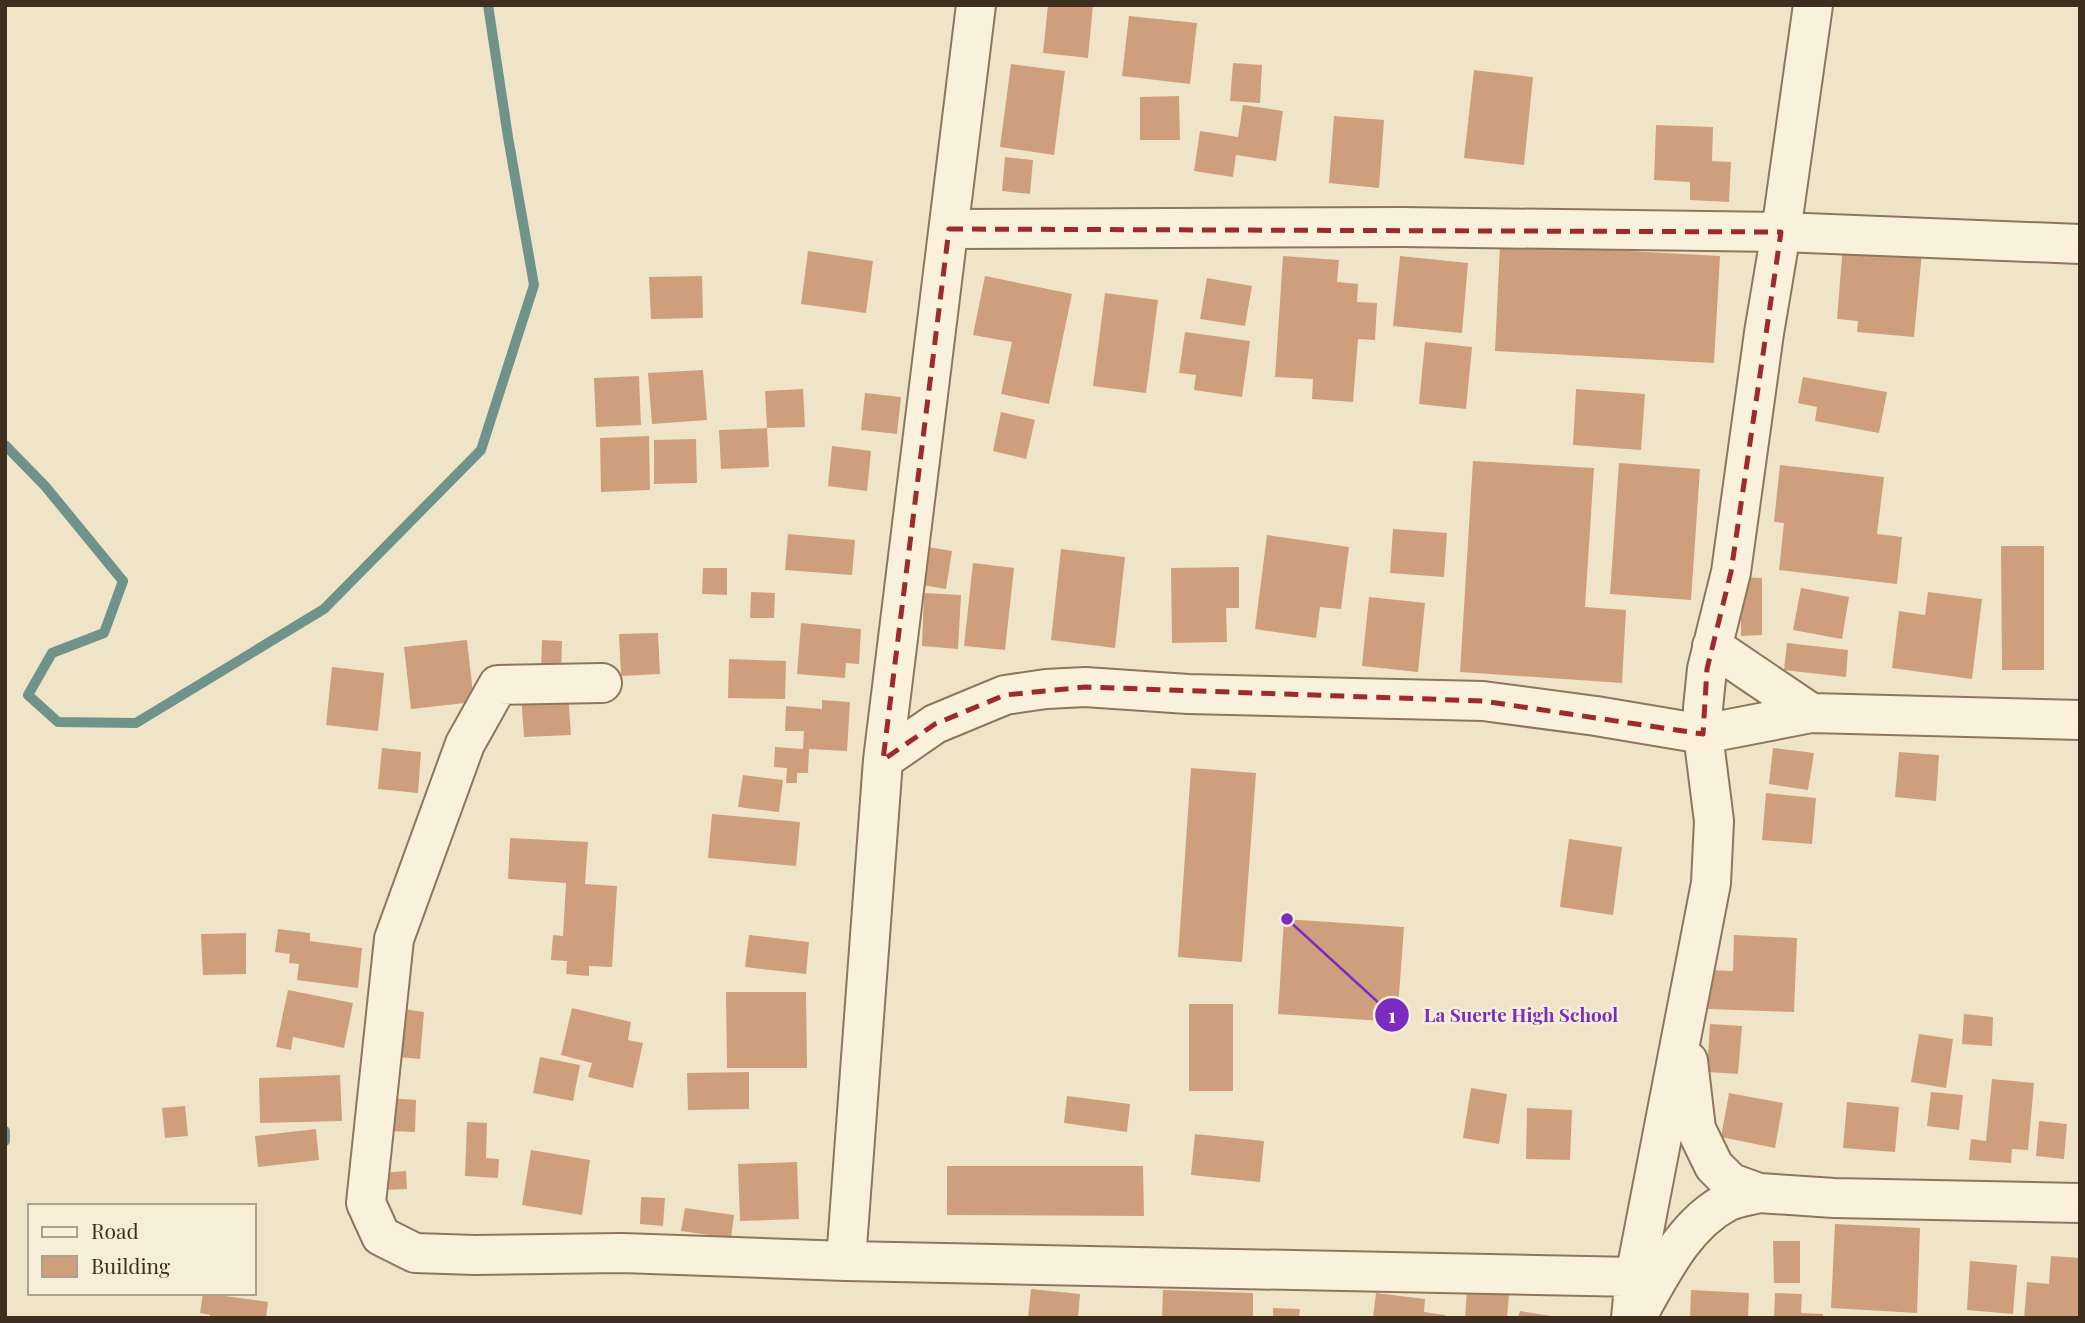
<svg xmlns="http://www.w3.org/2000/svg" width="2085" height="1323" viewBox="0 0 2085 1323" font-family="'Playfair Display',serif">
  <style>
    .lines { fill: none; stroke-linecap: round; stroke-linejoin: round }
    .stream { stroke: #6f938a; stroke-width: 10 }
    .building { fill: #cf9f7d }
    .minor-casing { stroke: #8d765c; stroke-width: 42 }
    .minor { stroke: #faf1dc; stroke-width: 38 }
    .marked { fill: none; stroke: #9e2a2b; stroke-width: 5; stroke-dasharray: 14 9; stroke-linejoin: round }
    .leader { fill: none; stroke: #7b2cbf; stroke-width: 2.5 }
    .callout-dot { fill: #7b2cbf; stroke: #f7eed8; stroke-width: 2.5 }
    .mark-label { font-size: 21px; text-anchor: middle; font-weight: bold; fill: #fff }
    .callout-label { font-size: 19px; text-anchor: middle; font-weight: bold; fill: #7b2cbf; stroke: #f7eed8; stroke-width: 5; stroke-linejoin: round; paint-order: stroke }
  </style>
  <rect width="100%" height="100%" fill="#f0e4c8"/>
  <g class="lines">
    <path class="stream" d="M5 445 45 486 123 581 104 633 52 653 28 695 58 722 136 723 324 609 481 450 534 285 508 137 488 5
      M5 1131V1141"/>
  </g>
  <path class="building" d="M1048 5H1093L1088 58 1043 53Z
    M1129 16 1197 23 1190 84 1122 76Z
    M1233 63 1262 65 1260 103 1230 101Z
    M1011 64 1065 71 1054 155 1000 147Z
    M1474 70 1533 77 1524 165 1464 158Z
    M1179 96 1180 140H1140V97Z
    M1243 105 1283 111 1276 161 1236 155 1233 177 1194 171 1200 131 1238 137Z
    M1334 116 1384 120 1379 188 1329 183Z
    M1656 125 1713 127 1712 161 1731 162 1729 202 1690 200V182L1654 180Z
    M1005 157 1033 160 1030 194 1002 191Z
    M1500 244 1720 256 1714 363 1495 351Z
    M1843 245 1922 252 1914 337 1857 332 1858 321 1837 319Z
    M808 251 873 261 866 313 801 304Z
    M1283 256 1339 260 1337 282 1358 284 1357 302 1377 303 1375 340 1358 339 1353 402 1312 399 1313 379 1275 377Z
    M1400 256 1468 263 1462 333 1393 326Z
    M702 276 703 318 651 319 649 277Z
    M985 276 1072 294 1049 404 1001 394 1012 342 973 335Z
    M1207 278 1252 286 1245 326 1200 319Z
    M1105 293 1158 300 1146 393 1093 386Z
    M1185 332 1250 341 1242 397 1194 390 1196 375 1179 373Z
    M1425 342 1472 347 1466 409 1419 404Z
    M703 370 707 420 652 424 648 373Z
    M639 376 641 425 596 427 594 378Z
    M1803 377 1887 392 1879 433 1815 421 1817 407 1798 403Z
    M803 389 805 427 767 428 765 391Z
    M1576 389 1645 394 1641 450 1573 445Z
    M865 393 901 397 897 434 861 430Z
    M1001 412 1035 420 1026 459 993 451Z
    M767 428 769 467 721 469 719 430Z
    M649 436 650 490 601 492 600 438Z
    M696 439 697 483 654 484V440Z
    M832 446 871 451 867 491 828 486Z
    M1473 461 1594 468 1585 607 1626 610 1622 683 1460 672Z
    M1619 463 1700 469 1691 600 1610 594Z
    M1780 465 1884 477 1877 534 1902 537 1897 584 1779 570 1784 523 1774 522Z
    M1393 529 1447 533 1444 577 1390 573Z
    M788 534 855 540 852 575 785 570Z
    M1267 535 1349 547 1341 609 1320 607 1316 638 1255 629Z
    M922 546 952 551 946 589 916 584Z
    M2001 546H2044V670H2002Z
    M1061 549 1125 557 1115 648 1051 640Z
    M973 563 1014 568 1005 650 964 646Z
    M1239 567V608H1226L1227 642 1172 643 1171 568Z
    M703 568H727V595L702 594Z
    M1741 577 1762 578V635L1741 636Z
    M1801 588 1849 597 1842 639 1793 630Z
    M751 592 775 593 774 618H750Z
    M1928 592 1982 599 1972 679 1892 668 1899 611 1925 615Z
    M924 593 961 595 958 649 922 646Z
    M1369 597 1425 603 1418 672 1362 666Z
    M801 623 861 629 859 664 846 663 845 678 797 674Z
    M658 633 660 674 621 676 619 634Z
    M467 640 474 702 411 709 404 647Z
    M542 640 562 641 561 673 541 672Z
    M1787 643 1848 650 1846 677 1784 670Z
    M729 659 786 661 785 699 728 698Z
    M332 667 384 673 378 731 326 725Z
    M568 692 571 735 524 737 521 695Z
    M822 700 850 702 847 751 809 749 808 773H797V783H786L787 768 774 767 775 747 803 749 804 731H785L786 706 822 709Z
    M382 748 421 752 418 793 378 789Z
    M1773 748 1814 753 1808 790 1769 784Z
    M1899 752 1939 755 1936 801 1895 797Z
    M1191 768 1256 773 1242 962 1178 957Z
    M743 775 783 780 779 812 738 807Z
    M1766 793 1816 798 1812 844 1762 840Z
    M712 814 800 822 796 866 708 858Z
    M510 838 588 842 585 884 617 886 612 967 589 966V976L566 974 567 961 551 960 553 935 563 936 566 883 508 879Z
    M1569 839 1622 847 1613 915 1560 907Z
    M1284 919 1404 927 1397 1022 1278 1014Z
    M278 929 310 933V941L362 948 358 988 297 980 299 964 289 963 290 954 275 952Z
    M246 933V974L203 975 201 934Z
    M749 935 809 942 806 974 745 967Z
    M1734 935 1797 938 1794 1012 1708 1009 1709 970 1733 971Z
    M288 990 353 1003 344 1048 293 1037 291 1050 276 1047Z
    M726 992H806L807 1068H727Z
    M1189 1004H1233V1091H1189Z
    M572 1008 631 1022 628 1040 643 1043 633 1088 588 1077 592 1063 561 1055Z
    M403 1009 424 1012 420 1059 397 1057Z
    M1964 1014 1993 1017 1992 1046 1962 1044Z
    M1710 1024 1742 1026 1738 1074 1707 1072Z
    M1919 1034 1953 1039 1946 1088 1911 1082Z
    M540 1057 580 1065 573 1101 533 1093Z
    M749 1072V1109L688 1110 687 1073Z
    M340 1075 342 1121 260 1123 259 1078Z
    M1992 1079 2034 1083 2028 1150 2012 1149 2011 1163 1969 1160 1971 1139 1986 1141Z
    M1471 1088 1507 1094 1499 1144 1463 1138Z
    M1931 1092 1963 1095 1959 1130 1927 1126Z
    M1729 1093 1783 1103 1775 1148 1721 1137Z
    M1067 1096 1130 1104 1127 1132 1064 1123Z
    M389 1098 416 1100 415 1132 388 1131Z
    M1847 1102 1899 1107 1895 1152 1843 1148Z
    M185 1106 188 1136 165 1138 162 1108Z
    M1527 1108 1572 1110 1570 1160 1526 1159Z
    M2039 1121 2067 1124 2064 1159 2036 1156Z
    M467 1122 487 1123 486 1158 499 1159 498 1178 465 1176Z
    M316 1129 319 1160 258 1167 255 1136Z
    M1195 1134 1264 1141 1260 1182 1191 1175Z
    M531 1150 590 1160 582 1215 522 1205Z
    M797 1162 799 1219 740 1221 738 1164Z
    M947 1166H1143L1144 1216 947 1215Z
    M406 1171 407 1189 382 1190 381 1173Z
    M641 1197 665 1198 663 1226 640 1224Z
    M685 1208 734 1215 731 1238 681 1231Z
    M1835 1224 1920 1228 1917 1313 1831 1308Z
    M1773 1241H1800V1283H1774Z
    M2051 1256 2080 1258V1318H2024L2027 1282 2049 1284Z
    M1970 1261 2017 1265 2013 1314 1967 1310Z
    M1031 1289 1080 1294 1078 1318H1028Z
    M1163 1290 1253 1293V1318H1162Z
    M1467 1290 1509 1294 1507 1318H1465Z
    M1691 1290 1749 1293 1748 1318H1690Z
    M203 1293 268 1302 266 1318H210V1315L200 1313Z
    M1376 1293 1425 1299 1424 1312 1445 1315V1318H1373Z
    M1775 1293 1802 1294 1801 1313 1823 1314V1318H1774Z
    M1273 1308 1300 1309 1299 1318H1273Z
    M1520 1311 1551 1316 1550 1318H1518Z"/>
  <g class="lines">
    <defs>
      <path id="minor" d="M949 229 1402 227 1781 232 2080 244
        M1712 646 1811 713 2080 720
        M602 683 498 685 465 744 394 939 366 1203 381 1236 415 1253 475 1255 622 1253 846 1261
        M883 760 976 5
        M1688 1061 1696 1129 1714 1166 1731 1183 1759 1193 1834 1198 2080 1203
        M1635 1277 846 1261 883 760 935 724 1005 695 1046 689 1085 687 1188 694 1483 701 1596 716 1703 734 1811 713
        M1631 1318 1635 1277 1711 883 1714 821 1703 734V708L1707 669 1731 572 1764 333 1781 232 1813 5
        M1636 1318C1660 1276 1683 1225 1727 1202 1737 1197 1749 1196 1759 1193"/>
    </defs>
    <use href="#minor" class="minor-casing"/>
    <use href="#minor" class="minor"/>
  </g>
  <path class="marked" d="M949 229 1781 232 1731 572 1707 669 1703 734 1483 701 1085 687 1005 695 935 724 883 760Z"/>
  <path class="leader" d="M1287 919L1392 1015"/>
  <g class="callout-dot">
    <circle cx="1287" cy="919" r="7"/>
    <circle cx="1392" cy="1015" r="18"/>
  </g>
  <g class="mark-label">
    <text x="1392" y="1023">1</text>
  </g>
  <g class="callout-label">
    <text x="1521" y="1022">La Suerte High School</text>
  </g>
  <rect width="2085" height="1323" fill="none" stroke="#3d2e20" stroke-width="14"/>
  <rect x="28" y="1204" width="228" height="91" fill="#f7eed8" stroke="#ada18e" stroke-width="2"/>
  <rect x="42" y="1227" width="35" height="10" fill="#faf1dc" stroke="#ada18e" stroke-width="2"/>
  <text x="91" y="1239" font-size="21" fill="#3d2e20">Road</text>
  <rect x="42" y="1256" width="35" height="21" fill="#cf9f7d" stroke="#ada18e" stroke-width="2"/>
  <text x="91" y="1274" font-size="21" fill="#3d2e20">Building</text>
</svg>
